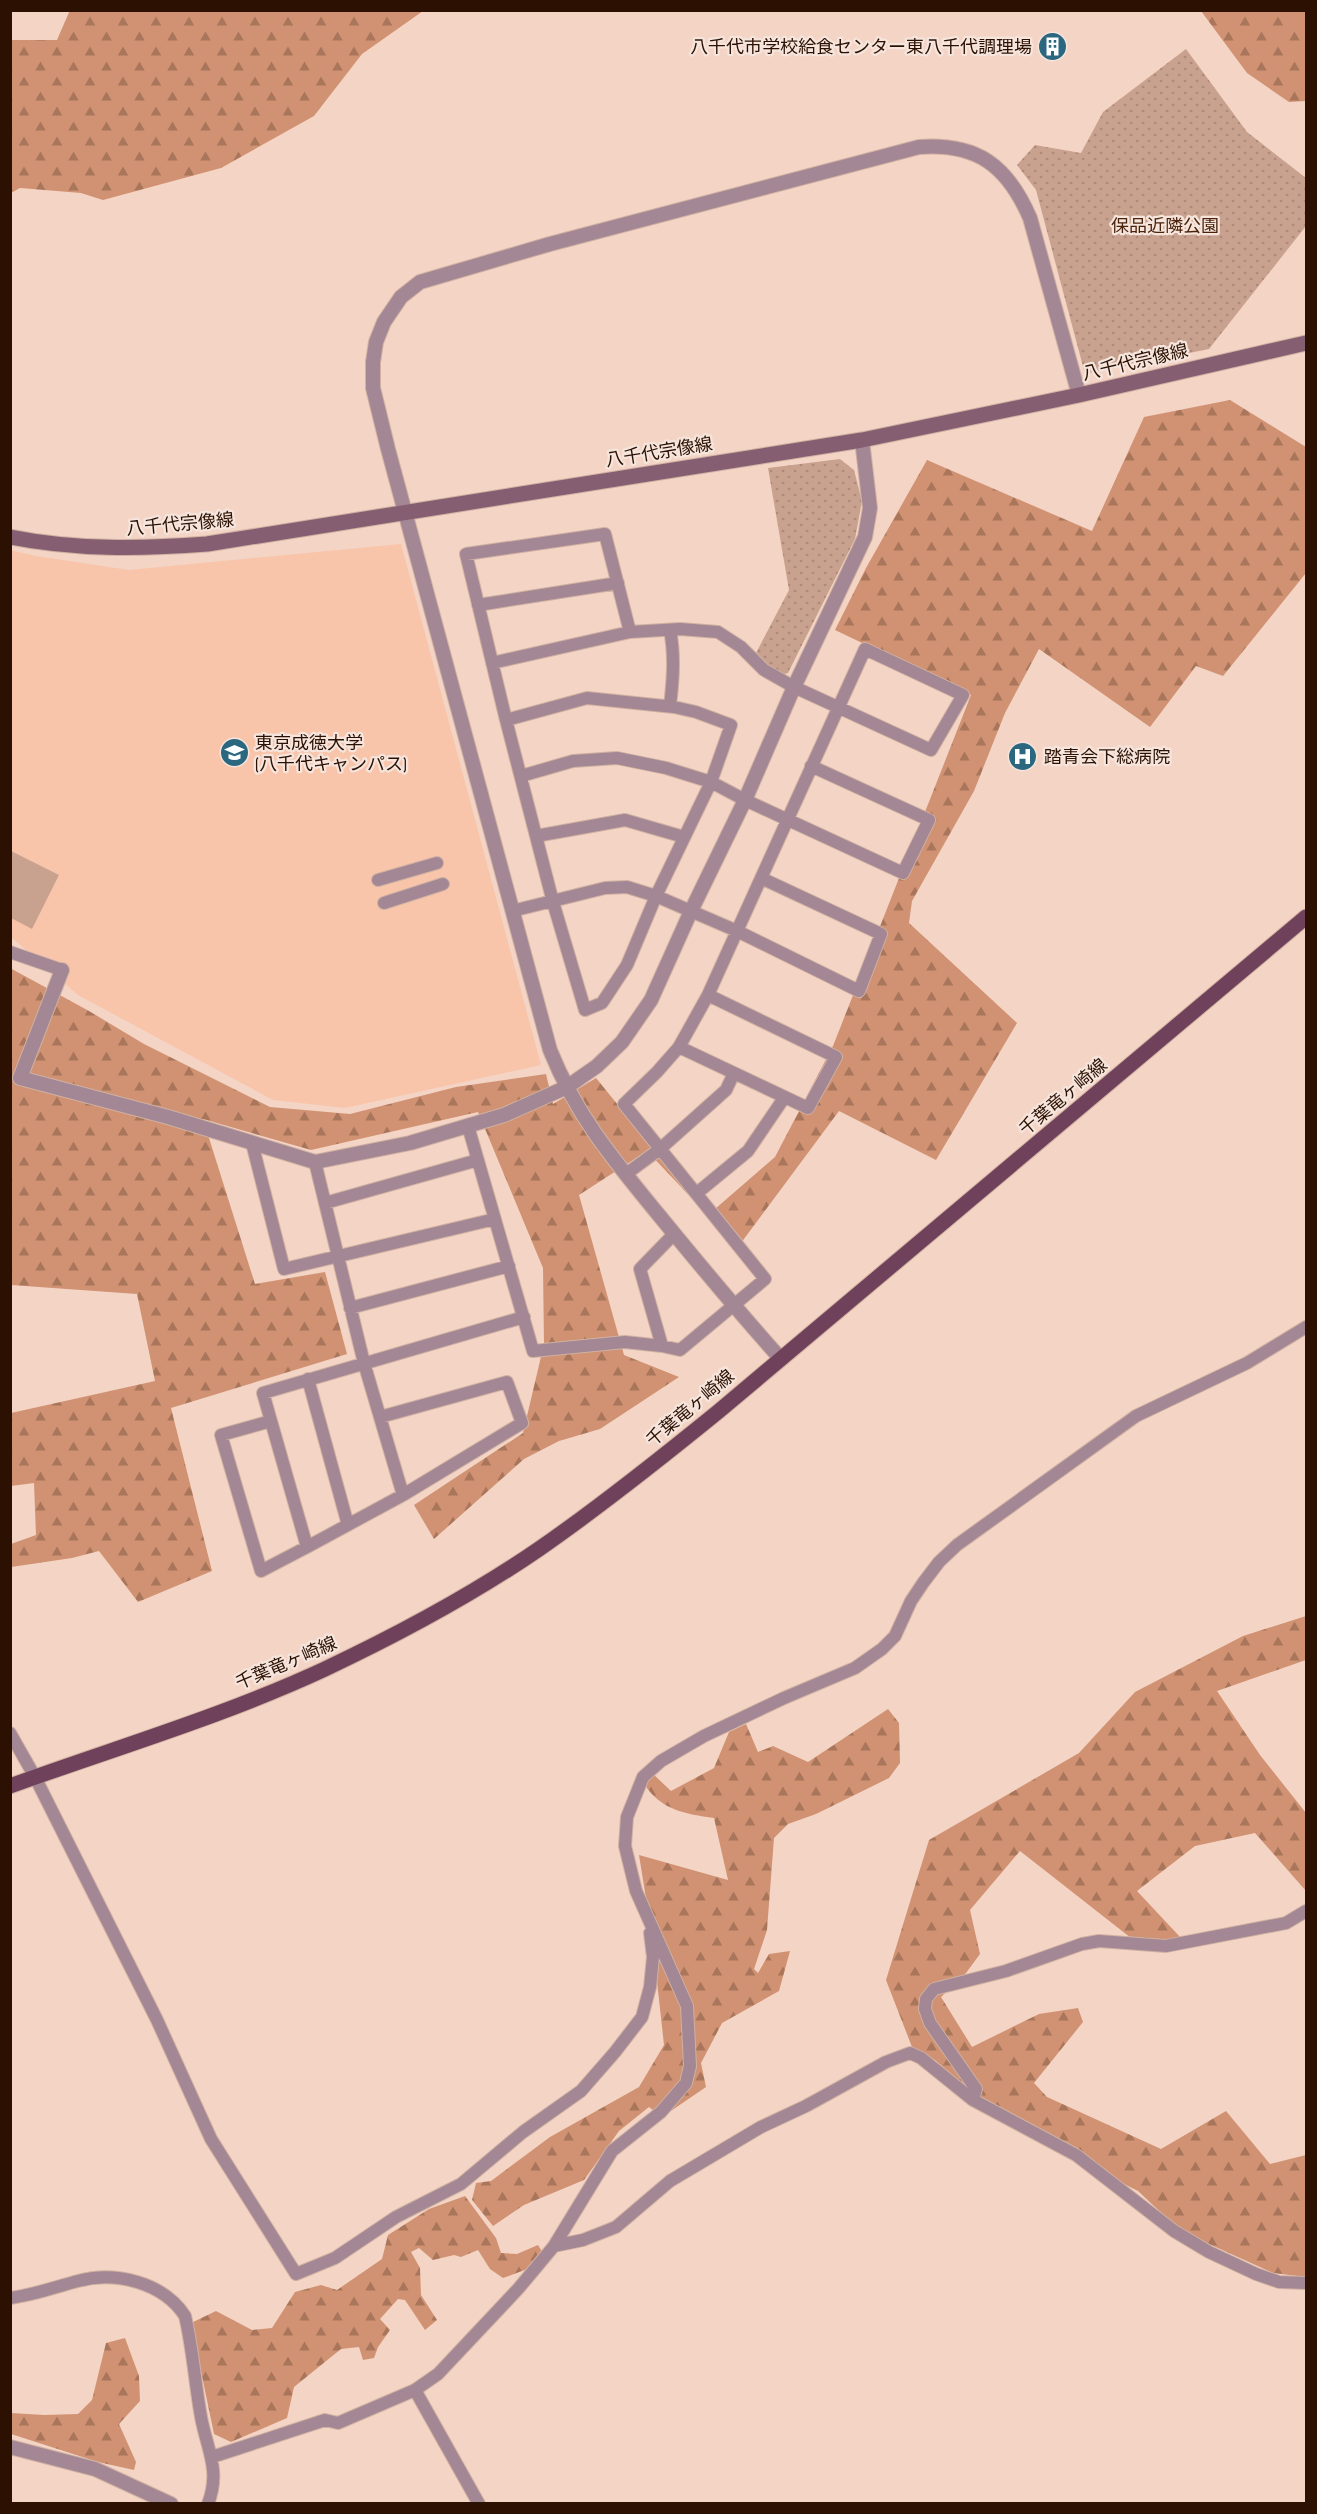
<svg xmlns="http://www.w3.org/2000/svg" width="1317" height="2514" viewBox="0 0 1317 2514" font-family="'Sofia Sans Condensed','Noto Sans JP',sans-serif">
  <style>
    .built { fill: #f8c5ab }
    .forest { fill: url(#forest-firs) }
    .park { fill: url(#park-dots) }
    .pitch { fill: #c9a28f }
    .lines { fill: none; stroke-linecap: round; stroke-linejoin: round }
    .minor-casing { stroke: #d0b1a2; stroke-width: 14 }
    .tertiary-casing { stroke: #d0b1a2; stroke-width: 16 }
    .secondary-casing { stroke: #d0b1a2; stroke-width: 17 }
    .primary-casing { stroke: #d0b1a2; stroke-width: 17 }
    .minor { stroke: #a38794; stroke-width: 12 }
    .tertiary { stroke: #a38794; stroke-width: 14 }
    .secondary { stroke: #865e72; stroke-width: 15 }
    .primary { stroke: #70415a; stroke-width: 15 }
    .labels { text-anchor: middle; stroke-width: 4.5; stroke-linejoin: round; paint-order: stroke }
    .poi-label { font-size: 18px; fill: #2c1103; stroke: #f5e5dd; text-anchor: start }
    .park-label { font-size: 18px; fill: #4b220a; stroke: #f5e5dd }
    .street-label { font-size: 18px; fill: #2c1103; stroke: #f5e5dd }
  </style>
  <defs>
    <pattern id="forest-firs" width="22" height="20" patternUnits="userSpaceOnUse" patternTransform="scale(1.5)"><rect width="22" height="20" fill="#d09272"/><path d="M5 1l3.5 6h-7zM16 11l3.5 6h-7z" fill="#a9765b"/></pattern>
    <pattern id="park-dots" width="8" height="8" patternUnits="userSpaceOnUse" patternTransform="scale(1.5)"><rect width="8" height="8" fill="#c9a28f"/><path d="M2 2h.1M6 6h.1" fill="none" stroke="#ad8a7a" stroke-width="1.8" stroke-linecap="round"/></pattern>
  </defs>
  <rect width="100%" height="100%" fill="#f4d4c5"/>
  <path class="built" d="M401 544 541 1065 345 1108 273 1100 78 995 11 937 10 550 36 556 129 570Z"/>
  <path class="forest" d="M70 10H423V11L362 54 314 116 221 168 103 200 81 193 20 188 11 193V40H57Z
    M1201 11H1306V101L1289 102 1247 73Z
    M1230 400 1306 447V573L1223 676 1196 666 1150 727 1039 649 1005 713 974 791 912 901 909 923 1017 1023 936 1160 839 1111 738 1247 647 1151 579 1195 624 1355 679 1377 600 1429 559 1441 524 1459 434 1539 414 1505 523 1433 544 1344 543 1268 478 1112 311 1150 203 1119 255 1284 325 1272 347 1354 171 1408 212 1571 138 1602 99 1551 72 1558 11 1567V1544L36 1535 34 1483 11 1486V1413L155 1381 137 1294 11 1285 10 968 89 1011 144 1044 270 1107 350 1114 456 1087 546 1074 553 1104 596 1078 644 1137 715 1209 775 1157 833 1046 971 695 835 630 866 568 927 460 1092 531 1144 417Z
    M1306 1616V1660L1217 1691 1260 1755 1306 1813V1891L1255 1833 1195 1846 1137 1891 1181 1938 1166 1941 1131 1938 1020 1851 970 1910 980 1954 966 1973 941 1997 972 2047 1039 2014 1078 2008 1083 2022 1034 2083 1047 2097 1161 2149 1226 2111 1270 2164 1306 2155V2277L1273 2273 1198 2239 1171 2222 1138 2191 1120 2182 1081 2152 997 2108 968 2089 935 2060 912 2047 886 1980 929 1840 1079 1753 1135 1692 1243 1636Z
    M888 1709 899 1723 900 1763 889 1778 816 1814 788 1824 774 1838 767 1930 754 1969 758 1973 769 1954 790 1951 779 1991 722 2023 701 2063 706 2087 662 2117 649 2107 619 2131 584 2180 524 2205 493 2226 472 2200 476 2183 491 2181 550 2137 639 2087 664 2045 652 1936 639 1855 728 1880 714 1818C685 1814 661 1810 644 1784L652 1773 671 1791 714 1768 729 1732 746 1724 758 1752 773 1746 808 1762Z
    M465 2196 496 2238 501 2253 517 2254 538 2245 543 2253 530 2268 503 2278 490 2269 478 2250 461 2257 454 2255 433 2260 419 2248 411 2252 420 2268 421 2295 437 2320 425 2330 405 2300 398 2299 380 2319 390 2330 378 2347 374 2358 363 2360 359 2347 341 2349 294 2387 287 2418 231 2442 214 2434 191 2323 216 2311 252 2330 272 2328 295 2292 321 2285 337 2290 382 2259 388 2235 429 2209Z
    M125 2338 139 2376 140 2401 119 2424 136 2462 134 2470 98 2462 11 2434V2413L44 2415 78 2414 92 2400 106 2343Z"/>
  <path class="park" d="M1186 49 1247 132 1306 178V226L1209 349 1085 374 1036 190 1017 165 1035 145 1081 153 1103 112Z
    M840 459 854 470 862 501 855 539 788 673 781 675 766 666 755 655 789 590 768 468Z"/>
  <path class="pitch" d="M11 851 59 875 32 929 11 918Z"/>
  <g class="lines">
    <defs>
      <path id="minor" d="M478 605 618 583
        M492 663 630 632
        M587 698 674 707 696 712 731 725 711 782 656 896 627 965 602 1003 585 1010 553 902 506 720Z
        M670 706C673 680 675 656 670 630
        M506 720 466 554 605 534 630 632 680 629 718 632 741 647 764 670 794 687 931 750 963 695 865 649 708 995 679 1047 657 1072 624 1104 765 1279 680 1350 662 1346 640 1269 674 1234
        M521 776 573 761 617 758 666 768 711 782 745 800 903 873 929 820 811 766
        M536 836 625 820 684 837
        M378 880 437 863
        M384 903 443 884
        M512 911 605 888 627 887 656 896 737 931 859 991 881 934 761 878
        M10 952 62 970
        M679 1047 808 1108 836 1057 708 995
        M468 1126 533 1351 625 1342 662 1346
        M252 1143 284 1269 495 1219
        M315 1162 364 1363 403 1495
        M626 1174 660 1149 726 1090 734 1073
        M697 1193 748 1151 784 1098
        M325 1203 478 1160
        M350 1308 509 1266
        M308 1379 348 1525
        M271 1421 221 1435 261 1571 307 1547 263 1393 524 1317
        M307 1547 403 1495 522 1423 507 1382 380 1417
        M10 1733 35 1777 157 2020 211 2139 296 2274 335 2258 396 2217 461 2184 523 2132 581 2091 615 2052 642 2017 650 1987 653 1957 650 1933
        M973 2100 976 2089 930 2023 925 2009 926 1999 934 1989 1006 1971 1082 1944 1099 1941 1166 1946 1286 1923 1306 1911
        M554 2246 583 2240 616 2227 670 2181 761 2127 806 2106 886 2062 910 2053 921 2058 973 2100 1076 2155 1174 2231 1209 2252 1256 2274 1279 2282 1306 2283
        M10 2298C34 2295 55 2287 78 2281 115 2271 163 2282 185 2316 193 2350 195 2384 201 2417 207 2450 221 2470 208 2504
        M212 2457 325 2420 338 2423 415 2390
        M479 2504 415 2390 438 2374 518 2289 554 2246 612 2151 661 2112 686 2083 690 2066 687 2006 636 1891 625 1846 627 1817 643 1777 661 1761 704 1736 784 1698 855 1668 882 1649 895 1636 911 1601 923 1583 939 1562 957 1545 1136 1416 1247 1363 1306 1327"/>
      <path id="tertiary" d="M62 970 20 1078 168 1117 315 1162 410 1143 504 1115 567 1087 597 1066 622 1042 651 1000 691 911 745 800 794 687 865 537 870 508 862 440
        M780 1358C738 1311 698 1263 658 1214 613 1159 577 1117 550 1050L388 449 373 388V362L376 342 384 322 401 297 420 282 550 244 919 147C977 143 1007 165 1030 218L1079 395
        M10 2447 95 2469 171 2504"/>
      <path id="secondary" d="M10 537C75 550 141 549 207 544L862 440 1079 395 1306 343"/>
      <path id="primary" d="M10 1786C115 1748 224 1716 325 1669 399 1634 472 1595 539 1549 601 1506 660 1459 719 1411L1306 917"/>
    </defs>
    <use href="#minor" class="minor-casing"/>
    <use href="#tertiary" class="tertiary-casing"/>
    <use href="#secondary" class="secondary-casing"/>
    <use href="#primary" class="primary-casing"/>
    <use href="#minor" class="minor"/>
    <use href="#tertiary" class="tertiary"/>
    <use href="#secondary" class="secondary"/>
    <use href="#primary" class="primary"/>
  </g>
  <defs>
    <symbol id="building-disc" viewBox="-11 -11 22 22"><circle r="9.5" fill="#2b677f" stroke="#f5e5dd"/><path d="M-4-6H4V6H1V3H-1V6H-4ZM-2.5-4.3h1.7v1.8h-1.7ZM.8-4.3h1.7v1.8H.8ZM-2.5-1h1.7V.8h-1.7ZM.8-1h1.7V.8H.8Z" fill="#fff"/></symbol>
    <symbol id="university-disc" viewBox="-11 -11 22 22"><circle r="9.5" fill="#2b677f" stroke="#f5e5dd"/><path d="M0-5L7-2L0 1L-7-2ZM-4 1L0 2.5L4 1V4Q0 6-4 4Z" fill="#fff"/></symbol>
    <symbol id="hospital-disc" viewBox="-11 -11 22 22"><circle r="9.5" fill="#2b677f" stroke="#f5e5dd"/><path d="M-5-5h3v3.5h4V-5h3V5h-3V1.5h-4V5h-3Z" fill="#fff"/></symbol>
  </defs>
  <g fill-rule="evenodd">
    <use href="#building-disc" x="1036" y="30" width="33" height="33"/>
    <use href="#university-disc" x="218" y="736" width="33" height="33"/>
    <use href="#hospital-disc" x="1006" y="740" width="33" height="33"/>
  </g>
  <g class="labels">
    <g class="poi-label">
      <text x="1032" y="53" text-anchor="end">八千代市学校給食センター東八千代調理場</text>
      <text x="255" y="749">東京成徳大学<tspan x="255" dy="21">(八千代キャンパス)</tspan></text>
      <text x="1044" y="763">踏青会下総病院</text>
    </g>
    <g class="park-label">
      <text x="1165" y="232">保品近隣公園</text>
    </g>
    <g class="street-label">
      <text transform="translate(1135 362) rotate(-13)" y="6">八千代宗像線</text>
      <text transform="translate(659 452) rotate(-9)" y="6">八千代宗像線</text>
      <text transform="translate(180 524) rotate(-5)" y="6">八千代宗像線</text>
      <text transform="translate(1063 1097) rotate(-40)" y="6">千葉竜ヶ崎線</text>
      <text transform="translate(690 1408) rotate(-40)" y="6">千葉竜ヶ崎線</text>
      <text transform="translate(286 1663) rotate(-23)" y="6">千葉竜ヶ崎線</text>
    </g>
  </g>
  <rect width="1317" height="2514" fill="none" stroke="#2c1103" stroke-width="24"/>
</svg>
